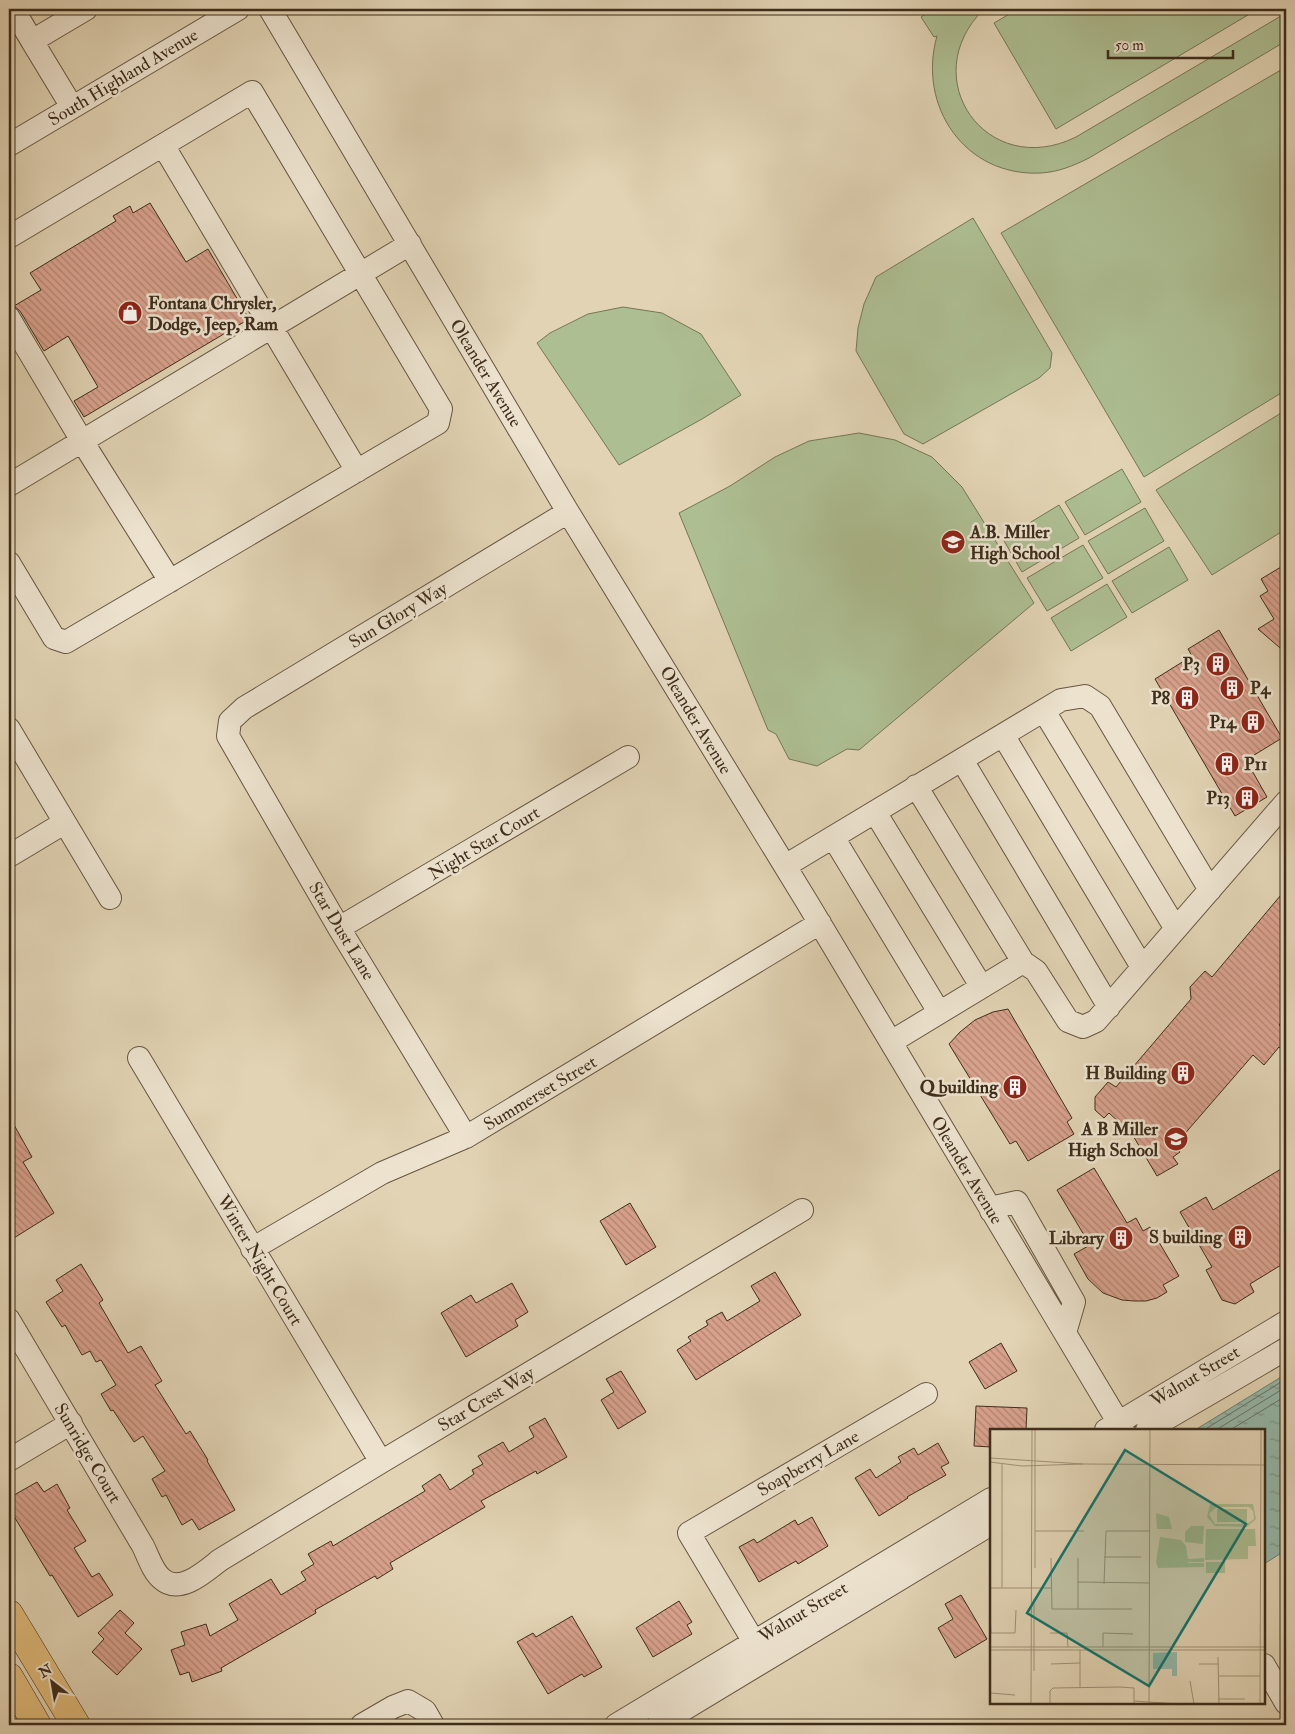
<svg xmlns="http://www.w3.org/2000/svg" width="1295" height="1734" viewBox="0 0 1295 1734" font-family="'IM FELL Double Pica',serif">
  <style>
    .pitch { fill: #adbe92; stroke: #767656 }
    .water { fill: url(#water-ripples); stroke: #728071 }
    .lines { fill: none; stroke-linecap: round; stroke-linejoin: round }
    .shore { stroke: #6a7262; stroke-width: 1 }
    .building { fill: url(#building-back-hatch); stroke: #3e2d1b }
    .minor-casing { stroke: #675641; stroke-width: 24 }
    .major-casing { stroke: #3e2d1b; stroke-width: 29 }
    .minor { stroke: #ece2ce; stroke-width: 22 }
    .major { stroke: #e0ba7a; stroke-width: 28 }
    .labels { text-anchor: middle; stroke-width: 5; stroke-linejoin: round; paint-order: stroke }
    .street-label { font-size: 18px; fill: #3e2d1b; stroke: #ece2ce }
    .poi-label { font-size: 18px; font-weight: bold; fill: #3e2d1b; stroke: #ece2ce; text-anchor: end }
    .inset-road { fill: none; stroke: #a09177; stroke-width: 1 }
    .view { fill: #0f766e; fill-opacity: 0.15; stroke: #0f766e; stroke-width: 2.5 }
    .inset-edge { fill: none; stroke: #3e2d1b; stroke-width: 2.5 }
  </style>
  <defs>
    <pattern id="water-ripples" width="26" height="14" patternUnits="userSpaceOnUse" patternTransform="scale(1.25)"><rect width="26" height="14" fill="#95b8aa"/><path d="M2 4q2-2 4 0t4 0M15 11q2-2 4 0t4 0" fill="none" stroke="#7b968a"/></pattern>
    <pattern id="building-back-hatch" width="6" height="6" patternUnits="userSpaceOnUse" patternTransform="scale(1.25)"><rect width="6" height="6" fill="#d8a18d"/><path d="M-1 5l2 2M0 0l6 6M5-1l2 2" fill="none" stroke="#b18472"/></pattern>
  </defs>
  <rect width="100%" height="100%" fill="#e1d3b4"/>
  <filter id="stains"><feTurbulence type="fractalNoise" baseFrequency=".004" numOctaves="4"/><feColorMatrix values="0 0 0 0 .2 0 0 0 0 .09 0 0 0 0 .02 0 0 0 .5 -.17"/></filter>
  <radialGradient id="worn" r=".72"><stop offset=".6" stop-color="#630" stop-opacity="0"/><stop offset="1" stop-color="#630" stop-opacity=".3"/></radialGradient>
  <path class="pitch" d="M934 9H984C914 78 987 181 1076 137L1286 13V41L1089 158C1073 166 1058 172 1041 173 965 177 917 106 937 36L934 37 921 17Z
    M1018 9H1258L1056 129 994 23Z
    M1286 67V390L1144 477 1001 233Z
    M973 218 1052 353 1050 368 1039 378 923 444 904 434 856 351 858 328 864 304 876 277Z
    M623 307 662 313 701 334 741 395 702 419 619 465 537 343 550 333 588 314Z
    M1286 410V529L1212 575 1156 490Z
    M859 433 895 440 932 457 962 487 1034 603 859 750 847 749 817 766 789 759 776 734 768 730 679 513 730 486 775 457 809 441Z
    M1122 469 1141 502 1085 535 1065 502Z
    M1059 505 1079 538 1022 572 1003 539Z
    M1145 508 1164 541 1108 574 1088 541Z
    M1083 545 1103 578 1047 611 1027 578Z
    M1169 547 1188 580 1132 613 1112 581Z
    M1107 584 1127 617 1071 651 1051 618Z"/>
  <path class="water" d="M1286 1374V1550L1264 1564V1430H1195Z"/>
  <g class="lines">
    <path class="shore" d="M1204 1430 1286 1379
      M1216 1430 1286 1387
      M1230 1430 1286 1396"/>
  </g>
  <path class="building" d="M150 203 186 262 208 249 249 319 84 417 74 401 98 387 68 336 44 351 20 311 14 306 41 290 30 273 116 221 113 216 130 206 133 213Z
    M1286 564V653L1258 629 1274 619 1260 596 1268 591 1261 579Z
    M1219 630 1282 738 1246 760 1267 797 1235 816 1155 679 1192 656 1188 649Z
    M1286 889V1016L1279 1025 1286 1031V1053L1279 1047 1264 1065 1253 1055 1175 1145 1180 1152 1173 1157 1178 1164 1157 1176 1132 1134 1109 1113 1104 1118 1095 1110V1097L1108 1082 1116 1087 1191 999 1190 987 1205 971 1212 977Z
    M1008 1009 1072 1118 1067 1122 1074 1134 1028 1161 1016 1141 1010 1144 949 1044 960 1032 975 1020 993 1012Z
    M9 1116 32 1157 23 1162 54 1213 9 1241Z
    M1286 1166V1262L1250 1284 1254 1292 1235 1304 1222 1300 1206 1270 1212 1267 1180 1212 1206 1197 1213 1210Z
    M1094 1168 1127 1223 1136 1218 1143 1231 1150 1227 1179 1276 1163 1285 1167 1292 1157 1298 1146 1301H1134L1122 1300 1103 1293 1088 1279 1074 1254 1090 1245 1057 1190Z
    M630 1203 656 1247 626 1265 600 1221Z
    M81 1264 103 1300 99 1303 128 1353 141 1346 162 1381 155 1385 186 1434 190 1431 208 1460 207 1461 235 1510 199 1530 192 1519 182 1525 166 1495 162 1497 152 1479 165 1471 143 1436 134 1442 113 1410 111 1411 101 1394 116 1385 101 1360 96 1362 90 1351 82 1355 65 1325 62 1327 46 1302 63 1291 56 1280Z
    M775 1272 801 1315 696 1380 677 1350 691 1341 688 1337 708 1325 706 1321 722 1312 727 1321 760 1301 751 1286Z
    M512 1283 528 1312 515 1320 518 1326 466 1357 441 1313 471 1295 476 1303Z
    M1001 1343 1017 1371 985 1389 969 1362Z
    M621 1371 646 1412 618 1429 601 1400 614 1392 606 1379Z
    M976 1406 1027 1408 1026 1430H991V1447L974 1446Z
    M545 1418 567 1457 537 1474 536 1471 481 1501 485 1507 390 1563 393 1569 377 1579 375 1576 315 1610 316 1613 221 1668 222 1671 192 1682 189 1672 180 1675 171 1650 185 1645 181 1632 206 1624 210 1636 238 1620 229 1604 271 1579 281 1595 306 1580 301 1572 314 1564 308 1554 331 1541 333 1546 425 1491 422 1486 440 1474 450 1490 474 1474 472 1470 483 1464 478 1456 503 1442 509 1452 534 1437 529 1427Z
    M938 1443 949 1463 941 1467 946 1475 907 1497 908 1498 879 1516 855 1478 870 1469 876 1478 901 1462 898 1457 914 1448 918 1455Z
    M37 1482 44 1492 57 1484 70 1508 67 1510 86 1541 74 1548 92 1577 99 1573 113 1595 78 1617 52 1575 50 1576 9 1508V1498Z
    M812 1517 828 1546 798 1564 796 1561 759 1582 739 1547 754 1539 757 1543 795 1520 798 1525Z
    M961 1595 987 1639 955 1658 938 1628 953 1619 945 1604Z
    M679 1601 692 1622 687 1625 692 1634 653 1657 636 1628Z
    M120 1610 134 1623 125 1633 142 1649 117 1675 92 1652 104 1639 98 1633Z
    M572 1616 602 1667 584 1677 582 1674 548 1694 517 1642 533 1633 536 1637Z"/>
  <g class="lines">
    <defs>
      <path id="minor" d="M13 9 32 41
        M270 9 568 512 807 902 1123 1430
        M72 107 32 41 86 9
        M9 145 238 9
        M163 145 357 471
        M9 237 252 92 441 409 438 423 66 642 54 638 9 563
        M9 318 82 441 170 581
        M9 485 410 244
        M1044 711 1176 929
        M9 729 110 898
        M1003 735 1142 967
        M962 760 1109 1007
        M916 786 1023 962
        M875 812 981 986
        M833 837 939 1012
        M9 856 64 823
        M785 866 1061 700 1085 696 1100 706 1210 890
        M339 928 628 757
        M891 1042 1023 962 1036 971 1068 1021 1083 1027 1096 1021 1286 802
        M139 1058 381 1462
        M466 1137 339 928 228 736 230 721 244 708 568 512
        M991 1211 999 1206 1017 1202 1074 1302 1065 1333
        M252 1249 382 1173 466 1137 820 923
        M9 1320 143 1546C148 1556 153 1572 162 1579 180 1595 206 1571 220 1560L381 1462 802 1210
        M1106 1430 1286 1322
        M1147 1430 1286 1349
        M9 1460 71 1423
        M754 1642 689 1533 926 1394
        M1264 1665 1286 1703
        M362 1725 393 1707 408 1701 425 1711 433 1725
        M616 1725 991 1499
        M658 1725 991 1524"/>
      <path id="major" d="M9 1614 76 1725
        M9 1677 37 1725"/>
    </defs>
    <use href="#minor" class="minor-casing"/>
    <use href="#major" class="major-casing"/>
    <use href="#minor" class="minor"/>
    <use href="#major" class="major"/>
  </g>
  <defs>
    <symbol id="shop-disc" viewBox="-11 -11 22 22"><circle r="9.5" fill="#8f2418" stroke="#ece2ce"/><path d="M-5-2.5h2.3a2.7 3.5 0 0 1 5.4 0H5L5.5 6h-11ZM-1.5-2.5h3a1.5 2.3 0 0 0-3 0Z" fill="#fff"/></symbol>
    <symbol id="school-disc" viewBox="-11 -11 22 22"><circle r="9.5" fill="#8f2418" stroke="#ece2ce"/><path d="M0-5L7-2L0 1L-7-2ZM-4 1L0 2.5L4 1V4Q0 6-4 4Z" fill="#fff"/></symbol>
    <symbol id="building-disc" viewBox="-11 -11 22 22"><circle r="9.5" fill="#8f2418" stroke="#ece2ce"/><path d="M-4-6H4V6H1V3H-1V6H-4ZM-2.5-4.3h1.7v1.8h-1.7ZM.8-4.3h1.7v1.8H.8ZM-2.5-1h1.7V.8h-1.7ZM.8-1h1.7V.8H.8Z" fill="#fff"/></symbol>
  </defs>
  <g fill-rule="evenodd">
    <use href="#shop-disc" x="116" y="299" width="28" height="28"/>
    <use href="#school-disc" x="939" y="528" width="28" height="28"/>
    <use href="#building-disc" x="1204" y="650" width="28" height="28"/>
    <use href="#building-disc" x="1218" y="674" width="28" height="28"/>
    <use href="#building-disc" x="1173" y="684" width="28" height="28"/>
    <use href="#building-disc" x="1239" y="708" width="28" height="28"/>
    <use href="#building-disc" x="1213" y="750" width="28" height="28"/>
    <use href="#building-disc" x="1233" y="784" width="28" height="28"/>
    <use href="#building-disc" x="1169" y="1059" width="28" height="28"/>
    <use href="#building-disc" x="1001" y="1073" width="28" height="28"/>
    <use href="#school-disc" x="1162" y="1125" width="28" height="28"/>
    <use href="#building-disc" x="1226" y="1223" width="28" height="28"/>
    <use href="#building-disc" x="1107" y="1224" width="28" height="28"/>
  </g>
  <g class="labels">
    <g class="street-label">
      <text transform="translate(123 77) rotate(-31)" y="6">South Highland Avenue</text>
      <text transform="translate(486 373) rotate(59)" y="6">Oleander Avenue</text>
      <text transform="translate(398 615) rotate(-31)" y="6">Sun Glory Way</text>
      <text transform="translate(696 720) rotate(59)" y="6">Oleander Avenue</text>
      <text transform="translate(484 843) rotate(-31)" y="6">Night Star Court</text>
      <text transform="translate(342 931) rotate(59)" y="6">Star Dust Lane</text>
      <text transform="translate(540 1093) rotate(-31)" y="6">Summerset Street</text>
      <text transform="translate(967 1170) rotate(59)" y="6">Oleander Avenue</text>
      <text transform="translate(260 1260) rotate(59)" y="6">Winter Night Court</text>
      <text transform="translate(1195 1376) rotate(-31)" y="6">Walnut Street</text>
      <text transform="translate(486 1399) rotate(-31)" y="6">Star Crest Way</text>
      <text transform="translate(88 1453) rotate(59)" y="6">Sunridge Court</text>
      <text transform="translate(808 1463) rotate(-30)" y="6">Soapberry Lane</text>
      <text transform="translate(803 1612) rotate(-31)" y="6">Walnut Street</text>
    </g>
    <g class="poi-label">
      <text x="148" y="309" text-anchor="start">Fontana Chrysler,<tspan x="148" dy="21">Dodge, Jeep, Ram</tspan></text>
      <text x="970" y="538" text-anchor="start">A.B. Miller<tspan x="970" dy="21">High School</tspan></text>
      <text x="1200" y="670">P3</text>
      <text x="1250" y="694" text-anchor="start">P4</text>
      <text x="1170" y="704">P8</text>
      <text x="1236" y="728">P14</text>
      <text x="1244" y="770" text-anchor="start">P11</text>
      <text x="1230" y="804">P13</text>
      <text x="1166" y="1079">H Building</text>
      <text x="998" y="1093">Q building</text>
      <text x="1158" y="1135">A B Miller<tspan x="1158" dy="21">High School</tspan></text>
      <text x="1222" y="1243">S building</text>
      <text x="1104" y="1244">Library</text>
    </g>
  </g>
  <g transform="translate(990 1429)">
    <rect width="275" height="275" fill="#e1d3b4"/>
    <path d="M220 75H263L266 90 257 98 225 97 217 88ZM227 78H259L263 82 264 90 257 95H225L219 85ZM227 80H257V93H227ZM166 84 179 88 182 100H167ZM201 97H214L213 115 195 113V103ZM216 100H265L266 117H258V130L215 131ZM170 108 191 111 196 117 198 130 214 129V133H198V134H214V138L168 139 166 133ZM216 133H235V144H216Z" fill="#adbe92" fill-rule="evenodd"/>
    <path d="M187 223V247H182V240H163V224Z" fill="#95b8aa"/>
    <path class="inset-road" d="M0 29 93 35 275 36M0 33 32 37 93 35M45 102H94M114 128H151M61 129 62 180H142M45 139V0M88 153 160 154M114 155 116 102H159M0 159H61M12 159V34M88 180V129M0 181 1 204M0 204H25L26 181M60 204H77L78 218M0 218H275M113 218V204L143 205M0 221H275M228 228 229 275M61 235 90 234M209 235H228M44 242V170M229 247H270M200 252 204 275M90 259V221M0 264 25 266M228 270H255M144 272 189 275M41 275 42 0M60 275V262L63 259 130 258 144 259V275M159 275 160 0M270 275 271 0"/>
    <path class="view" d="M135 21 256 95 159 257 37 184Z"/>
    <rect width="275" height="275" class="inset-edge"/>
  </g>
  <rect width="1295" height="1734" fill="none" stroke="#e1d3b4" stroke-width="30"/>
  <rect x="10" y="10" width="1275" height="1714" fill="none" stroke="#3e2d1b" stroke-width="2.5"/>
  <rect x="15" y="15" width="1265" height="1704" fill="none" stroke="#3e2d1b"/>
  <g transform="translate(52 1682) rotate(329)" stroke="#ece2ce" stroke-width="4" paint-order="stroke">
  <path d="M0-4L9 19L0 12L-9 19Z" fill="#3e2d1b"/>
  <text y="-8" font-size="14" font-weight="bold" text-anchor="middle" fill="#3e2d1b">N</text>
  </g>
  <path d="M1108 50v8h125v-8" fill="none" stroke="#3e2d1b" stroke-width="2.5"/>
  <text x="1115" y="50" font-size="15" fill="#3e2d1b" stroke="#ece2ce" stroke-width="4" paint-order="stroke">50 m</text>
  <rect width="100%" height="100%" filter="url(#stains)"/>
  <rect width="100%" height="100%" fill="url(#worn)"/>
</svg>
